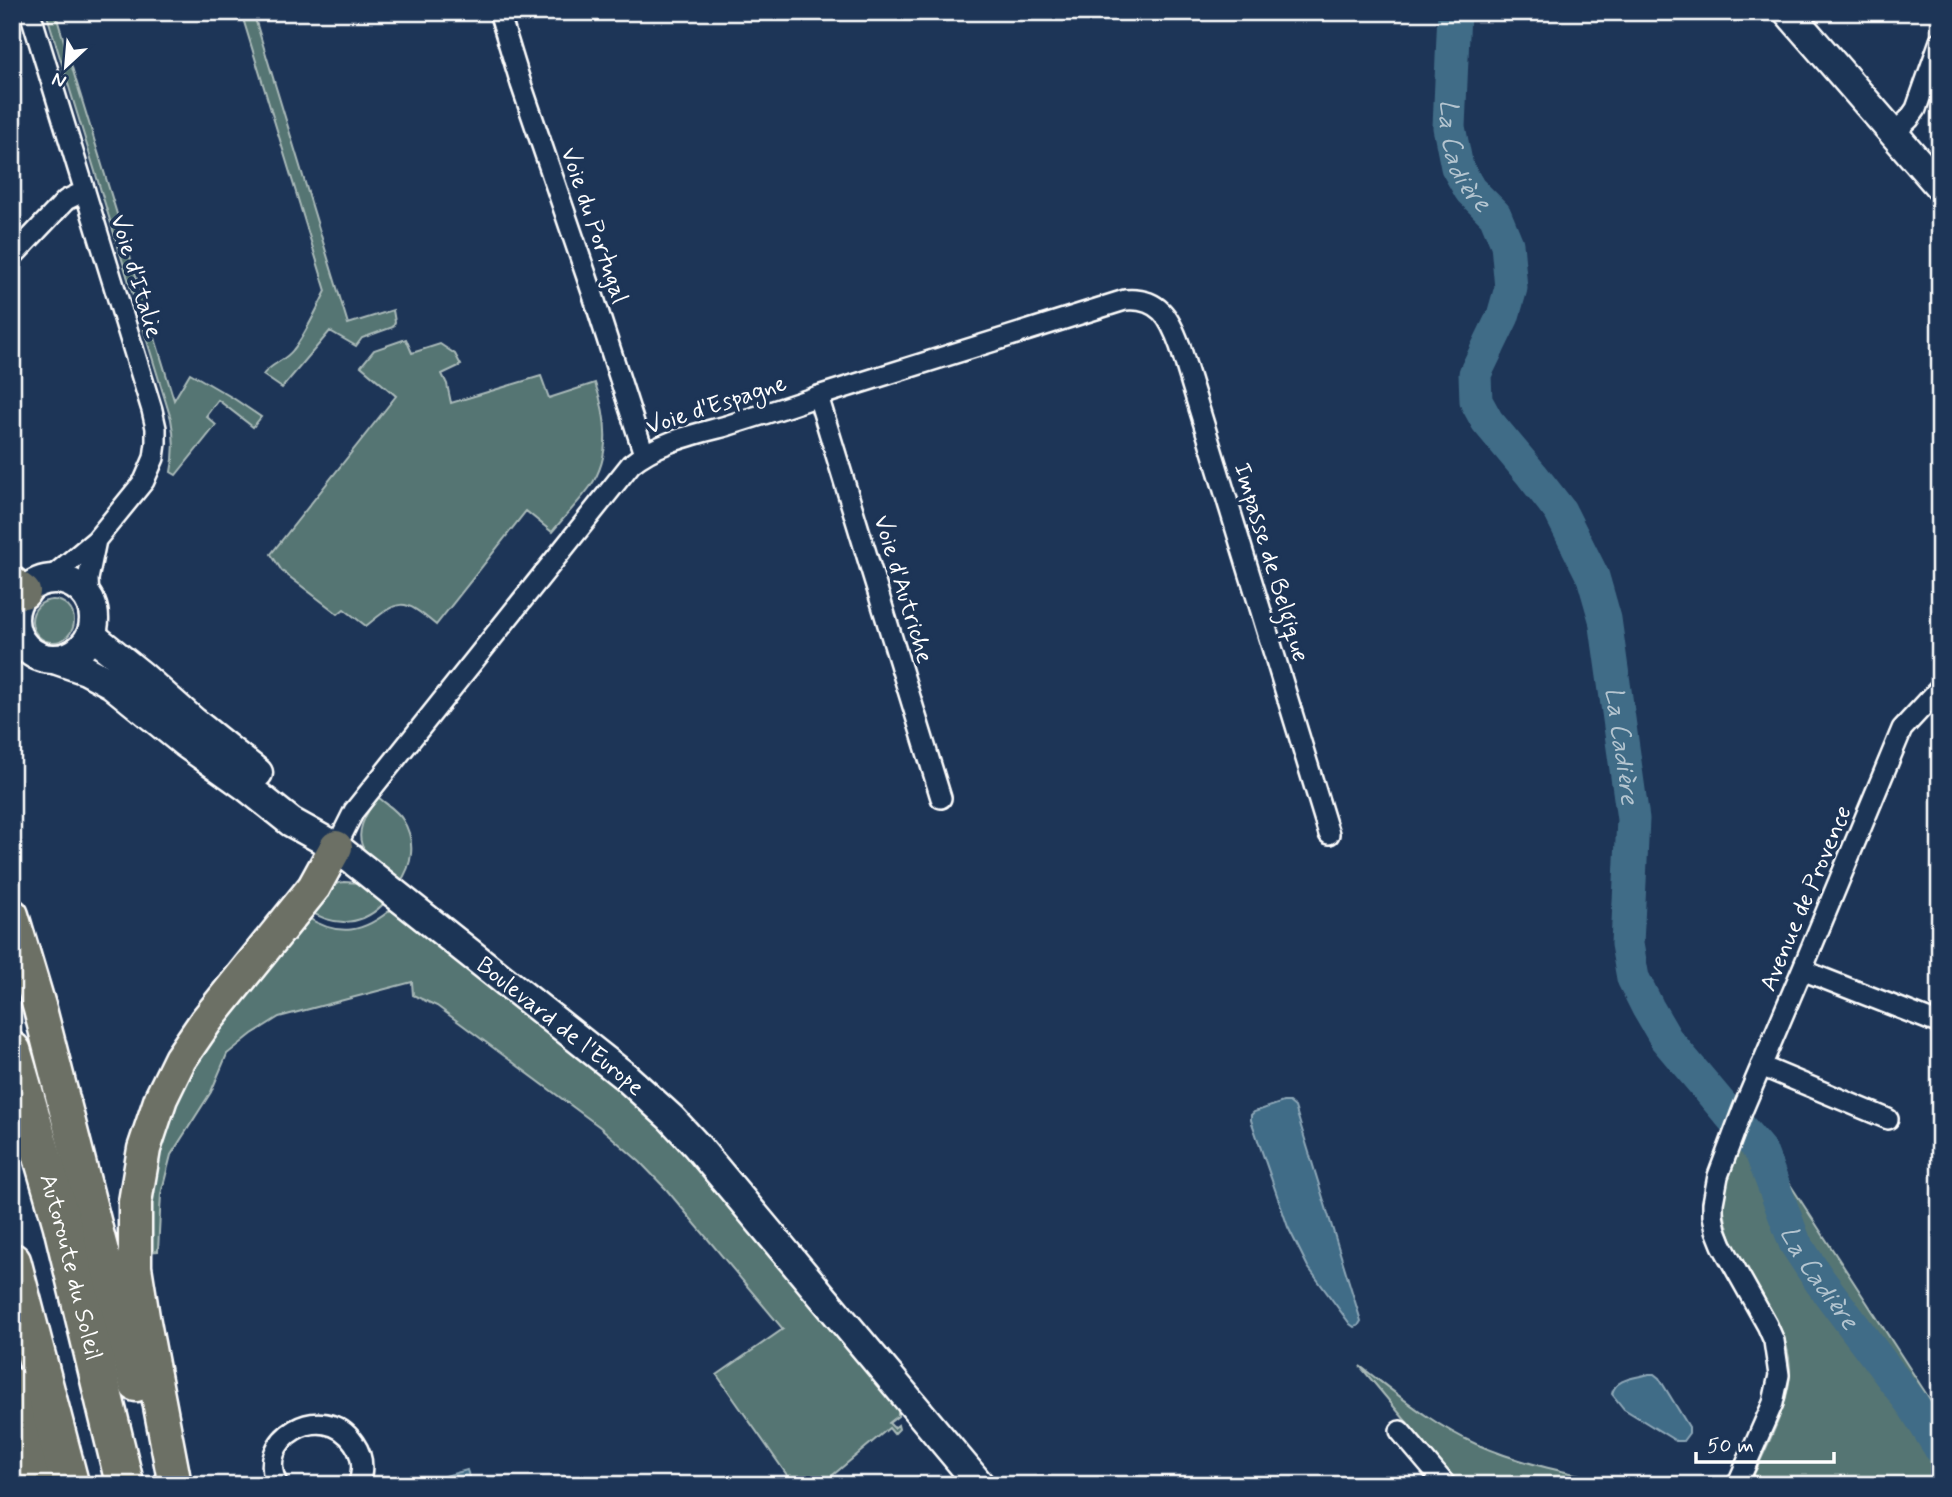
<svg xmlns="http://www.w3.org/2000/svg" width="1952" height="1497" viewBox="0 0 1952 1497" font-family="Mynerve,sans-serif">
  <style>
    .green { fill: #547473; stroke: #aabab9; stroke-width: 2 }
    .water { fill: #416c87; stroke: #8da7b7; stroke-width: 2 }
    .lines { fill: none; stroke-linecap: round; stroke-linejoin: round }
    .river { stroke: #416c87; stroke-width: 33 }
    .street-casing { stroke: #fff; stroke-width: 24 }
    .secondary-casing { stroke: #fff; stroke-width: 33 }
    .primary-casing { stroke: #fff; stroke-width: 37 }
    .highway-casing { stroke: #fff; stroke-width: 42 }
    .street { stroke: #1d3557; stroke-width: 19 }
    .secondary { stroke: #1d3557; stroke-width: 28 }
    .primary { stroke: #6c7065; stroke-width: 32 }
    .highway { stroke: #6c7065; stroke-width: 37 }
    .labels { text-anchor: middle; stroke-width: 7; stroke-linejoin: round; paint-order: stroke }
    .street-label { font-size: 24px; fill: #fff; stroke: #1d3557 }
    .water-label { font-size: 26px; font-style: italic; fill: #b3c4cf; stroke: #1d3557 }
  </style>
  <rect width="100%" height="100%" fill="#1d3557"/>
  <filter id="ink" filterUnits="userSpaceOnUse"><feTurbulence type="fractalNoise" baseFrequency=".0143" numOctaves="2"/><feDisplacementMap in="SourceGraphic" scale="14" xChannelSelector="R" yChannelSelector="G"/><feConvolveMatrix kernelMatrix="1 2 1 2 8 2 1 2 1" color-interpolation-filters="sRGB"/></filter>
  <g filter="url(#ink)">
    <path class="green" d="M46 12H55L174 400 190 373 233 398 261 417 253 427 218 400 206 416 216 425 176 475 171 472C175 453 175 438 171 419Z
      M241 12H253L348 324 393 310 395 322 393 327 362 338 356 346 330 331 282 388 263 375C270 364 285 361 293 350 305 336 317 308 326 291Z
      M406 339 412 353 440 344 455 354 461 365 442 374 447 384 451 403 541 376 549 398 595 383C607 416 612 456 590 487 579 502 564 517 552 532L526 511 436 625C403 597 399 599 366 626L344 609 338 614 282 571 271 554 396 396 361 366 374 350Z
      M32 621a21 21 0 1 1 42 0a21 21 0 1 1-42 0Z
      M378 797C386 804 397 810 403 820 416 841 413 865 399 884 363 854 344 842 378 797Z
      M344 882 361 883 386 901C364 926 335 928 308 910 320 895 325 885 344 882Z
      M394 907 616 1083 682 1145 898 1401V1416L889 1423 894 1428 898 1425 899 1429 894 1434 889 1428 821 1485H794L717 1375 783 1329 666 1189 640 1162 600 1127 437 1006 413 995 412 982 279 1017 252 1034 227 1054 211 1092 171 1155 161 1194 158 1251 145 1252 150 1169 185 1073 305 916C339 938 364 933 394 907Z
      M1758 1135 1940 1415V1485H1749C1763 1454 1791 1402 1790 1369 1788 1303 1717 1259 1724 1191 1726 1175 1737 1157 1743 1141Z
      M1360 1366C1397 1394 1433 1425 1476 1444 1526 1466 1579 1475 1632 1485H1459Z"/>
    <path class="water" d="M1283 1102H1289L1295 1107 1361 1321 1358 1326 1354 1327 1350 1324 1308 1267 1288 1227 1251 1120V1115L1254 1112Z
      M1649 1374H1654L1659 1378 1689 1427V1433L1683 1441H1676L1624 1409 1612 1394C1615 1378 1636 1378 1649 1374Z
      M467 1470 472 1485H413Z"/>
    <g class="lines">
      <path class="river" id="s1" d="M1454 12 1449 127 1457 167 1470 190 1495 215 1507 244 1511 288 1503 316 1475 374 1476 401 1487 421 1532 475 1560 511 1593 577 1605 619 1633 819 1627 944 1633 978 1648 1008 1666 1039 1761 1152 1795 1243 1820 1281 1913 1405 1940 1448"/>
      <defs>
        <path id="street" d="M30 12 152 410 156 428V443L154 458 144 481 96 540 49 579
          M499 12 521 84 592 292 644 454
          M1893 134 1909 119 1916 109 1940 41
          M12 257 66 200 85 191
          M818 396 941 798
          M89 599 88 579 96 540
          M336 847 354 811 631 464C658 442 693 435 726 426 757 416 788 407 818 396L1125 300C1159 297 1170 318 1180 346L1329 834
          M1802 970 1940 1024
          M1761 1066 1888 1119
          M1400 1431 1446 1485
          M278 1485C252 1440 323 1397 354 1443 363 1456 364 1470 358 1485
          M1737 1485 1773 1403 1779 1375 1774 1341 1767 1325 1722 1245 1716 1230 1713 1216V1203L1718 1176 1743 1109 1802 970 1902 729 1940 688"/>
        <g id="secondary">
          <path d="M1788 12 1940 187"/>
          <circle cx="54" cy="619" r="40"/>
          <path d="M91 635 142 676 194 722 258 773"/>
          <path id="s2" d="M57 660 86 670 112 684 185 743 247 787 291 822 336 847 626 1077 671 1118 696 1145 980 1485"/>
        </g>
        <path id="primary" d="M12 583 24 592
          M12 915 40 1009 136 1385
          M12 1384 35 1485
          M175 1485 143 1317 135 1267V1202L144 1149 161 1098 180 1059 206 1021 314 887 336 847"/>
        <g id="highway">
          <path id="s3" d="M12 1051 62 1224 125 1485"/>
          <path d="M12 1262 70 1485"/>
        </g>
      </defs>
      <use href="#street" class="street-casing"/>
      <use href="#secondary" class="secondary-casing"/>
      <use href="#primary" class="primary-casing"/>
      <use href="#highway" class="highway-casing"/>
      <use href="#street" class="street"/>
      <use href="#secondary" class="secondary"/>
      <use href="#primary" class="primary"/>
      <use href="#highway" class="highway"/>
    </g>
  </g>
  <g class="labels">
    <g class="street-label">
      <text transform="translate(595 225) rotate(71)" y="8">Voie du Portugal</text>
      <text transform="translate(137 276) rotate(73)" y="8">Voie d'Italie</text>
      <text transform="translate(716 404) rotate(-18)" y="8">Voie d'Espagne</text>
      <text transform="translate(1272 562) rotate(73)" y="8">Impasse de Belgique</text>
      <text transform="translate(904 589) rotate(73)" y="8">Voie d'Autriche</text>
      <text transform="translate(1805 898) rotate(-67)" y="8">Avenue de Provence</text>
      <text dy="8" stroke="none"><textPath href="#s2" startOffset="625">Boulevard de l'Europe</textPath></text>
      <text dy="8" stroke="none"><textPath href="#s3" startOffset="224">Autoroute du Soleil</textPath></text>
    </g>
    <g class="water-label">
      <text dy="9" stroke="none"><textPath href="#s1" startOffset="147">La Cadière</textPath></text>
      <text dy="9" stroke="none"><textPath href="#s1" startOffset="798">La Cadière</textPath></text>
      <text dy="9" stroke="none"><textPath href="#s1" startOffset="1388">La Cadière</textPath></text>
    </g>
  </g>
  <rect width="1952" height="1497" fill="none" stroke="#1d3557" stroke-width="42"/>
  <rect x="21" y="21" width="1910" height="1455" fill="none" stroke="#fff" stroke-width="2.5" filter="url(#ink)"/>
  <g transform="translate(66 66) rotate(206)" stroke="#1d3557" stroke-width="5" paint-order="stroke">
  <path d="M0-5L12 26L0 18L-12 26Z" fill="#ffffff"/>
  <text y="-10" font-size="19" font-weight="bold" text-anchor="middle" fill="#ffffff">N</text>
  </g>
  <path d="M1696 1452v10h138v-10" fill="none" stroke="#ffffff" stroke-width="3.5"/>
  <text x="1707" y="1452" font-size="21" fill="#ffffff" stroke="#1d3557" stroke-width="5" paint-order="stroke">50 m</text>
</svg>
